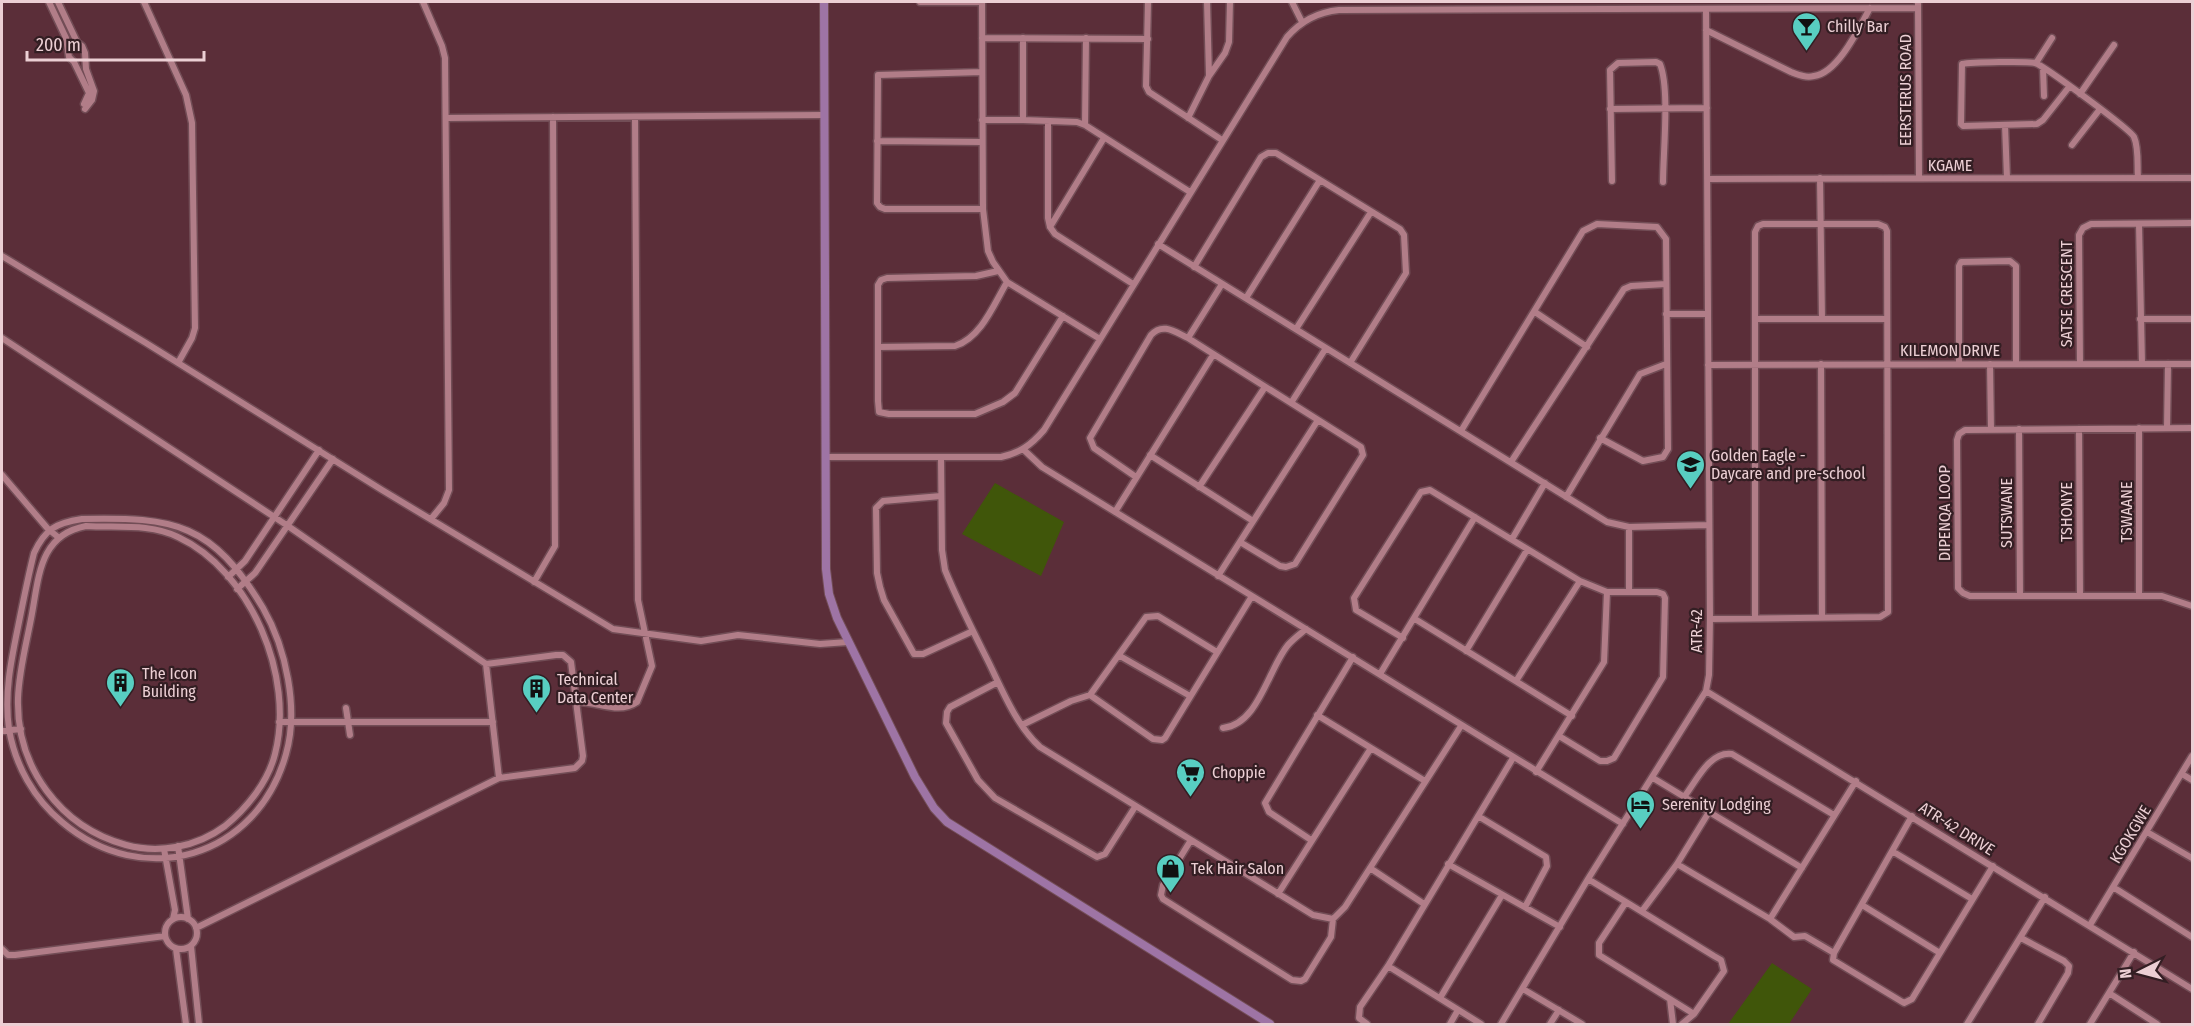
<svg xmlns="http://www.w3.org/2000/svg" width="2194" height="1026" viewBox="0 0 2194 1026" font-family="'Fira Sans Condensed',sans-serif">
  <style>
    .grass { fill: #40560a }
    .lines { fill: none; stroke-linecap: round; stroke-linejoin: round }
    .minor-casing { stroke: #724d56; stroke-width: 9 }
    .major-casing { stroke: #724d56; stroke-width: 10 }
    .minor { stroke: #b17d88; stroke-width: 6 }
    .major { stroke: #9e74a5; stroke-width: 8 }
    .labels { text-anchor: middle; stroke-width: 4.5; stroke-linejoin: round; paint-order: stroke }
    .poi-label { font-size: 16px; fill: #eccfd4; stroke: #331e23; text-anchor: start }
    .street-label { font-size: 16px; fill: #eccfd4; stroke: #331e23 }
  </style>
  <rect width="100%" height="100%" fill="#5b2e39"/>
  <path class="grass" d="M995 483 1064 522 1041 576 962 534Z
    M1772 963 1812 989 1789 1024H1728Z"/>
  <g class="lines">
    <defs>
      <path id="minor" d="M49 2 66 38 69 57 74 62 89 93 84 104
        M58 2 77 42 82 46 85 53 86 69 94 91 92 100 85 109
        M144 2 186 95 192 123 195 328 192 338 178 363
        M423 2 442 46 445 58 449 490 444 503 431 519
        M920 2H982
        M982 2 983 209 988 251 993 262 1007 282 1100 339
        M1148 2 1146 86 1149 92 1222 140
        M1207 2 1209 75
        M1292 2 1302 22
        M1918 2 1919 178
        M1706 30 1791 72C1799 75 1806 78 1814 76 1838 73 1859 28 1870 8
        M982 38 1148 39
        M2036 63 2052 38
        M2043 68 2044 96
        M982 72 878 75 877 203 880 207 885 209H983
        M2069 87 2043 120 2037 124 1963 126 1961 124 1962 64C1971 62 2028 61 2035 63 2043 65 2131 130 2134 137 2139 148 2137 166 2138 178
        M2080 94 2114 45
        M1610 109 1707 108
        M446 118 823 115
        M1188 118 1209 76 1225 53 1229 42 1230 2
        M982 120H1023V38
        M1023 120 1077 122 1085 125 1190 192
        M1048 121V218L1050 227 1055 234 1133 284
        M1085 125 1086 38
        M2005 125 2007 178
        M877 141 982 142
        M2072 145 2100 109
        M1820 178 1822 319
        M1708 179 2192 178
        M1612 181 1610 70 1618 63 1656 62 1660 64C1670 89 1663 153 1663 182
        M2139 224 2142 363
        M1050 227 1104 138
        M1158 244 1607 522 1629 527 1708 525
        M2 256 146 343 382 490 613 629 701 641 738 635 820 644 848 642
        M1194 267 1261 157 1268 153H1276L1400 229 1404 235 1406 273 1350 363
        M998 271 976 276 887 278 881 280 878 285V401L879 412 889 414H975L1003 402 1015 393 1063 316
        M1246 298 1320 180
        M1535 312 1587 347
        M1666 314H1708
        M1755 319H1887
        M2140 319H2192
        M1296 329 1371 212
        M2 338 288 526 486 664 556 655H563L571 662 583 756 582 761 575 768 499 778 196 928
        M1188 338 1222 284
        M878 347 955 346C981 338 994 304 1007 282
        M1821 364 1822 617
        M1959 364V266L1961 262 2010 261 2016 266V364
        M1990 364 1991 430
        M2080 364 2079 235 2083 228 2091 224 2192 223
        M1708 365 2192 364
        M1291 403 1326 348
        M2167 428 2168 364
        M2192 428 1965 430 1959 434 1957 440 1958 588 1963 593 1970 596H2162L2192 606
        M2019 429 2020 596
        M2079 429 2080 595
        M1461 431 1583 231 1597 224 1657 227 1666 239 1668 449 1663 457 1643 461 1600 438
        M1024 450 1042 467 1623 824
        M1150 455 1253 521
        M826 457H1001C1020 453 1031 445 1044 430L1287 37C1301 21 1318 12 1339 10L1918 8
        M941 458 942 550 945 570C958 602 974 633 989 663 1003 692 1017 726 1040 747L1313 915 1333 919 1345 907 1461 726
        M1511 462 1624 289 1631 286 1666 284
        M2 475 48 529 58 537
        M1136 477 1094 448 1090 438 1151 335C1163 322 1175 332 1188 338L1361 447 1363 455 1295 564 1286 567 1280 566 1240 542
        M1199 487 1265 387
        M941 496 883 501 876 508 877 573 880 587 884 600 914 654H923L973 631
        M1566 497 1640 374 1666 364
        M1115 512 1213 355
        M82 519C175 517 212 523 263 608 286 648 299 709 286 754 257 858 143 891 62 822 34 799 15 765 9 729 4 694 11 661 18 627 23 602 28 577 34 553 45 529 56 523 82 519Z
        M86 526C116 528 150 523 178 537 251 571 295 677 275 754 268 782 247 808 225 826 197 847 159 854 126 845 60 827 16 767 18 698 19 671 26 645 31 619 39 579 38 535 86 526Z
        M1512 539 1545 483
        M1218 576 1318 420
        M228 577 245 561 319 450
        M534 582 555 546 553 117
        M237 589 255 573 333 459
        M1629 592V527
        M2139 595V428
        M1415 619 1572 716
        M1710 619 1880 617 1888 612 1887 231 1885 227 1878 224H1763L1758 226 1755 232V617
        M1403 638 1356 610 1354 598 1421 492 1430 490 1580 581 1607 592H1657L1663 594 1665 598 1663 677 1614 758 1607 761H1600L1559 736
        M1466 651 1527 550
        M1120 656 1190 696
        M486 664 499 778
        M1380 674 1475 517
        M1516 681 1580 581
        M998 682 950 707 947 712 946 723 978 780 995 798 1097 857 1105 854 1135 807
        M1706 691 2192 989
        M1090 695 1153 739 1162 740 1165 738 1252 596
        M576 702C597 701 618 715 637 702L652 666 638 600 635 117
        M346 708 350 735
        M1317 715 1425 781
        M279 722H493
        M1022 725 1071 701 1090 695 1146 617 1158 616 1217 652
        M1223 728C1259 724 1268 669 1288 645 1293 639 1300 634 1306 629
        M2 731 21 729
        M1536 772 1604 662 1607 592
        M2182 774 2192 780
        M1653 778 1802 868
        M1684 797C1696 782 1709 751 1732 754L1834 815
        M1478 816 1546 857 1547 866 1525 907
        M1912 816 1834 953 1833 960 1904 1003 1912 999 1993 866
        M2147 832 2192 858
        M1191 840 1163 885 1161 895 1163 899 1292 980 1301 981 1305 979 1331 937 1333 919
        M1311 840 1269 812 1265 803 1353 657
        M178 846 188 919
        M164 849 175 910 173 919
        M1892 851 1972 899
        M1448 864 1560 927
        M1677 864 1770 919 1856 781
        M1370 868 1424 904
        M1588 879 1626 902 1599 943V955L1694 1014
        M2113 887 2192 937
        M1278 894 1371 748
        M1626 902 1714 956 1721 960 1724 971 1694 1014 1682 1024
        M1862 905 1940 953
        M1642 911 1677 864 1709 812
        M165 933a16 16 0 1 1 32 0a16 16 0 1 1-32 0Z
        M1770 919 1794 937 1805 936 1834 953
        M2090 925 2192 756
        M2021 938 2064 961 2069 966 2068 973 2038 1024
        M191 946 199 1024
        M2 949 8 955H15L165 936
        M176 949 186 1024
        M1388 966 1481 1024
        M1523 989 1582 1024
        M2109 993 2157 1024
        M1440 998 1502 895
        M1670 999 1673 1024
        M1367 1024 1359 1018 1360 1007 1388 966 1513 758
        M1450 1024 1458 1010
        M1501 1024 1588 879 1706 691 1709 675 1710 619 1706 9
        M1550 1024 1559 1010
        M1967 1024 2045 897
        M2090 1024 2134 952"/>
      <path id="major" d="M824 2 826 569 829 594 837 618 915 777 934 808 947 822 1270 1024"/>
    </defs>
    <use href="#minor" class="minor-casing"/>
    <use href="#major" class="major-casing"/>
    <use href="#minor" class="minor"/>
    <use href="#major" class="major"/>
  </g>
  <defs>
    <symbol id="bar-pin" viewBox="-11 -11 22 30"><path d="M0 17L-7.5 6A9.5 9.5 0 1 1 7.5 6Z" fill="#58cec1" stroke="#331e23"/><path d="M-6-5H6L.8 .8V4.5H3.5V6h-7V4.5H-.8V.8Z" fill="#111"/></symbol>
    <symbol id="school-pin" viewBox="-11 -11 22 30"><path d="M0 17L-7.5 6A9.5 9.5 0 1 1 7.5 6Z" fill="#58cec1" stroke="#331e23"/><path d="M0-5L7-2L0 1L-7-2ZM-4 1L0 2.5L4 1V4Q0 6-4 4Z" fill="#111"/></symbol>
    <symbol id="building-pin" viewBox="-11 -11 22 30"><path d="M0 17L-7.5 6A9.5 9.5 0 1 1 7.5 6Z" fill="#58cec1" stroke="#331e23"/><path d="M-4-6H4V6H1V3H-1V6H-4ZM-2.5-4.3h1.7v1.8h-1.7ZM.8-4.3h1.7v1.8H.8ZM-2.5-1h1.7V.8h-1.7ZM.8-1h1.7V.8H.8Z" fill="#111"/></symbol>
    <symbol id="supermarket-pin" viewBox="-11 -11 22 30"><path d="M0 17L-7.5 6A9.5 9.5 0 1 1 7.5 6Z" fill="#58cec1" stroke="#331e23"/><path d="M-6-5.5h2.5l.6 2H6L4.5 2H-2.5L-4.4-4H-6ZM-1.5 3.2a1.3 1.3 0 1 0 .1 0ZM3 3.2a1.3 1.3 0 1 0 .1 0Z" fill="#111"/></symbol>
    <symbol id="hotel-pin" viewBox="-11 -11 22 30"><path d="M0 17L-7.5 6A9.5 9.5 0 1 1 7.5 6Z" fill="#58cec1" stroke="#331e23"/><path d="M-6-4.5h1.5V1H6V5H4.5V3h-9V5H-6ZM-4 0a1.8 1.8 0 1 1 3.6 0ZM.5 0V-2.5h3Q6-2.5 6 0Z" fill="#111"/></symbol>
    <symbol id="shop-pin" viewBox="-11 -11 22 30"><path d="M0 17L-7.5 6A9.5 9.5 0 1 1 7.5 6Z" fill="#58cec1" stroke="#331e23"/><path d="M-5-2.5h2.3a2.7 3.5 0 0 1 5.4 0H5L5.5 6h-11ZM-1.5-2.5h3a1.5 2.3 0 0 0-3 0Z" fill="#111"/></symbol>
  </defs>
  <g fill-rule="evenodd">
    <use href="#bar-pin" x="1790" y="10" width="33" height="45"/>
    <use href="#school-pin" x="1674" y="448" width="33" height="45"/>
    <use href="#building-pin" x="104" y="666" width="33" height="45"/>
    <use href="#building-pin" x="520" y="672" width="33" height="45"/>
    <use href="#supermarket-pin" x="1174" y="756" width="33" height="45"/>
    <use href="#hotel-pin" x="1624" y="788" width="33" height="45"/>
    <use href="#shop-pin" x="1154" y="852" width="33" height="45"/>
  </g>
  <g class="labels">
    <g class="poi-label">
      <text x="1827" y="32">Chilly Bar</text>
      <text x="1711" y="461">Golden Eagle -<tspan x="1711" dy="18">Daycare and pre-school</tspan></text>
      <text x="142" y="679">The Icon<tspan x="142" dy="18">Building</tspan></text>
      <text x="557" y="685">Technical<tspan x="557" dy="18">Data Center</tspan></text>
      <text x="1212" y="778">Choppie</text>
      <text x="1662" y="810">Serenity Lodging</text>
      <text x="1191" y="874">Tek Hair Salon</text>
    </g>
    <g class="street-label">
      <text transform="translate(1905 90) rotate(-90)" y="6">EERSTERUS ROAD</text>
      <text x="1950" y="171">KGAME</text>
      <text transform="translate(2066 294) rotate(-90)" y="6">SATSE CRESCENT</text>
      <text x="1950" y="356">KILEMON DRIVE</text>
      <text transform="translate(2066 512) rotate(-90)" y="6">TSHONYE</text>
      <text transform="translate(2126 512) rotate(-90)" y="6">TSWAANE</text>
      <text transform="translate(1944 513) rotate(-90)" y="6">DIPENQA LOOP</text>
      <text transform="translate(2006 513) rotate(-90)" y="6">SUTSWANE</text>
      <text transform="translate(1696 631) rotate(-90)" y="6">ATR-42</text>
      <text transform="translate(1957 828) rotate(32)" y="6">ATR-42 DRIVE</text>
      <text transform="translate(2130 834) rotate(-59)" y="6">KGOKGWE</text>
    </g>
  </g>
  <rect width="2194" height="1026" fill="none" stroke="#eccfd4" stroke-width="6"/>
  <g transform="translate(2140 972) rotate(264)" stroke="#331e23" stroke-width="4.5" paint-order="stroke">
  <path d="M0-4.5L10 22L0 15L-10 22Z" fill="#eccfd4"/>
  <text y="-9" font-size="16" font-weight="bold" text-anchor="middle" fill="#eccfd4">N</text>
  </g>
  <path d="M27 51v9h177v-9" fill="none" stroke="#eccfd4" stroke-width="3"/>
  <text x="36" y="51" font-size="18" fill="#eccfd4" stroke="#331e23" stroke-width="4.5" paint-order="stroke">200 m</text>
</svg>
